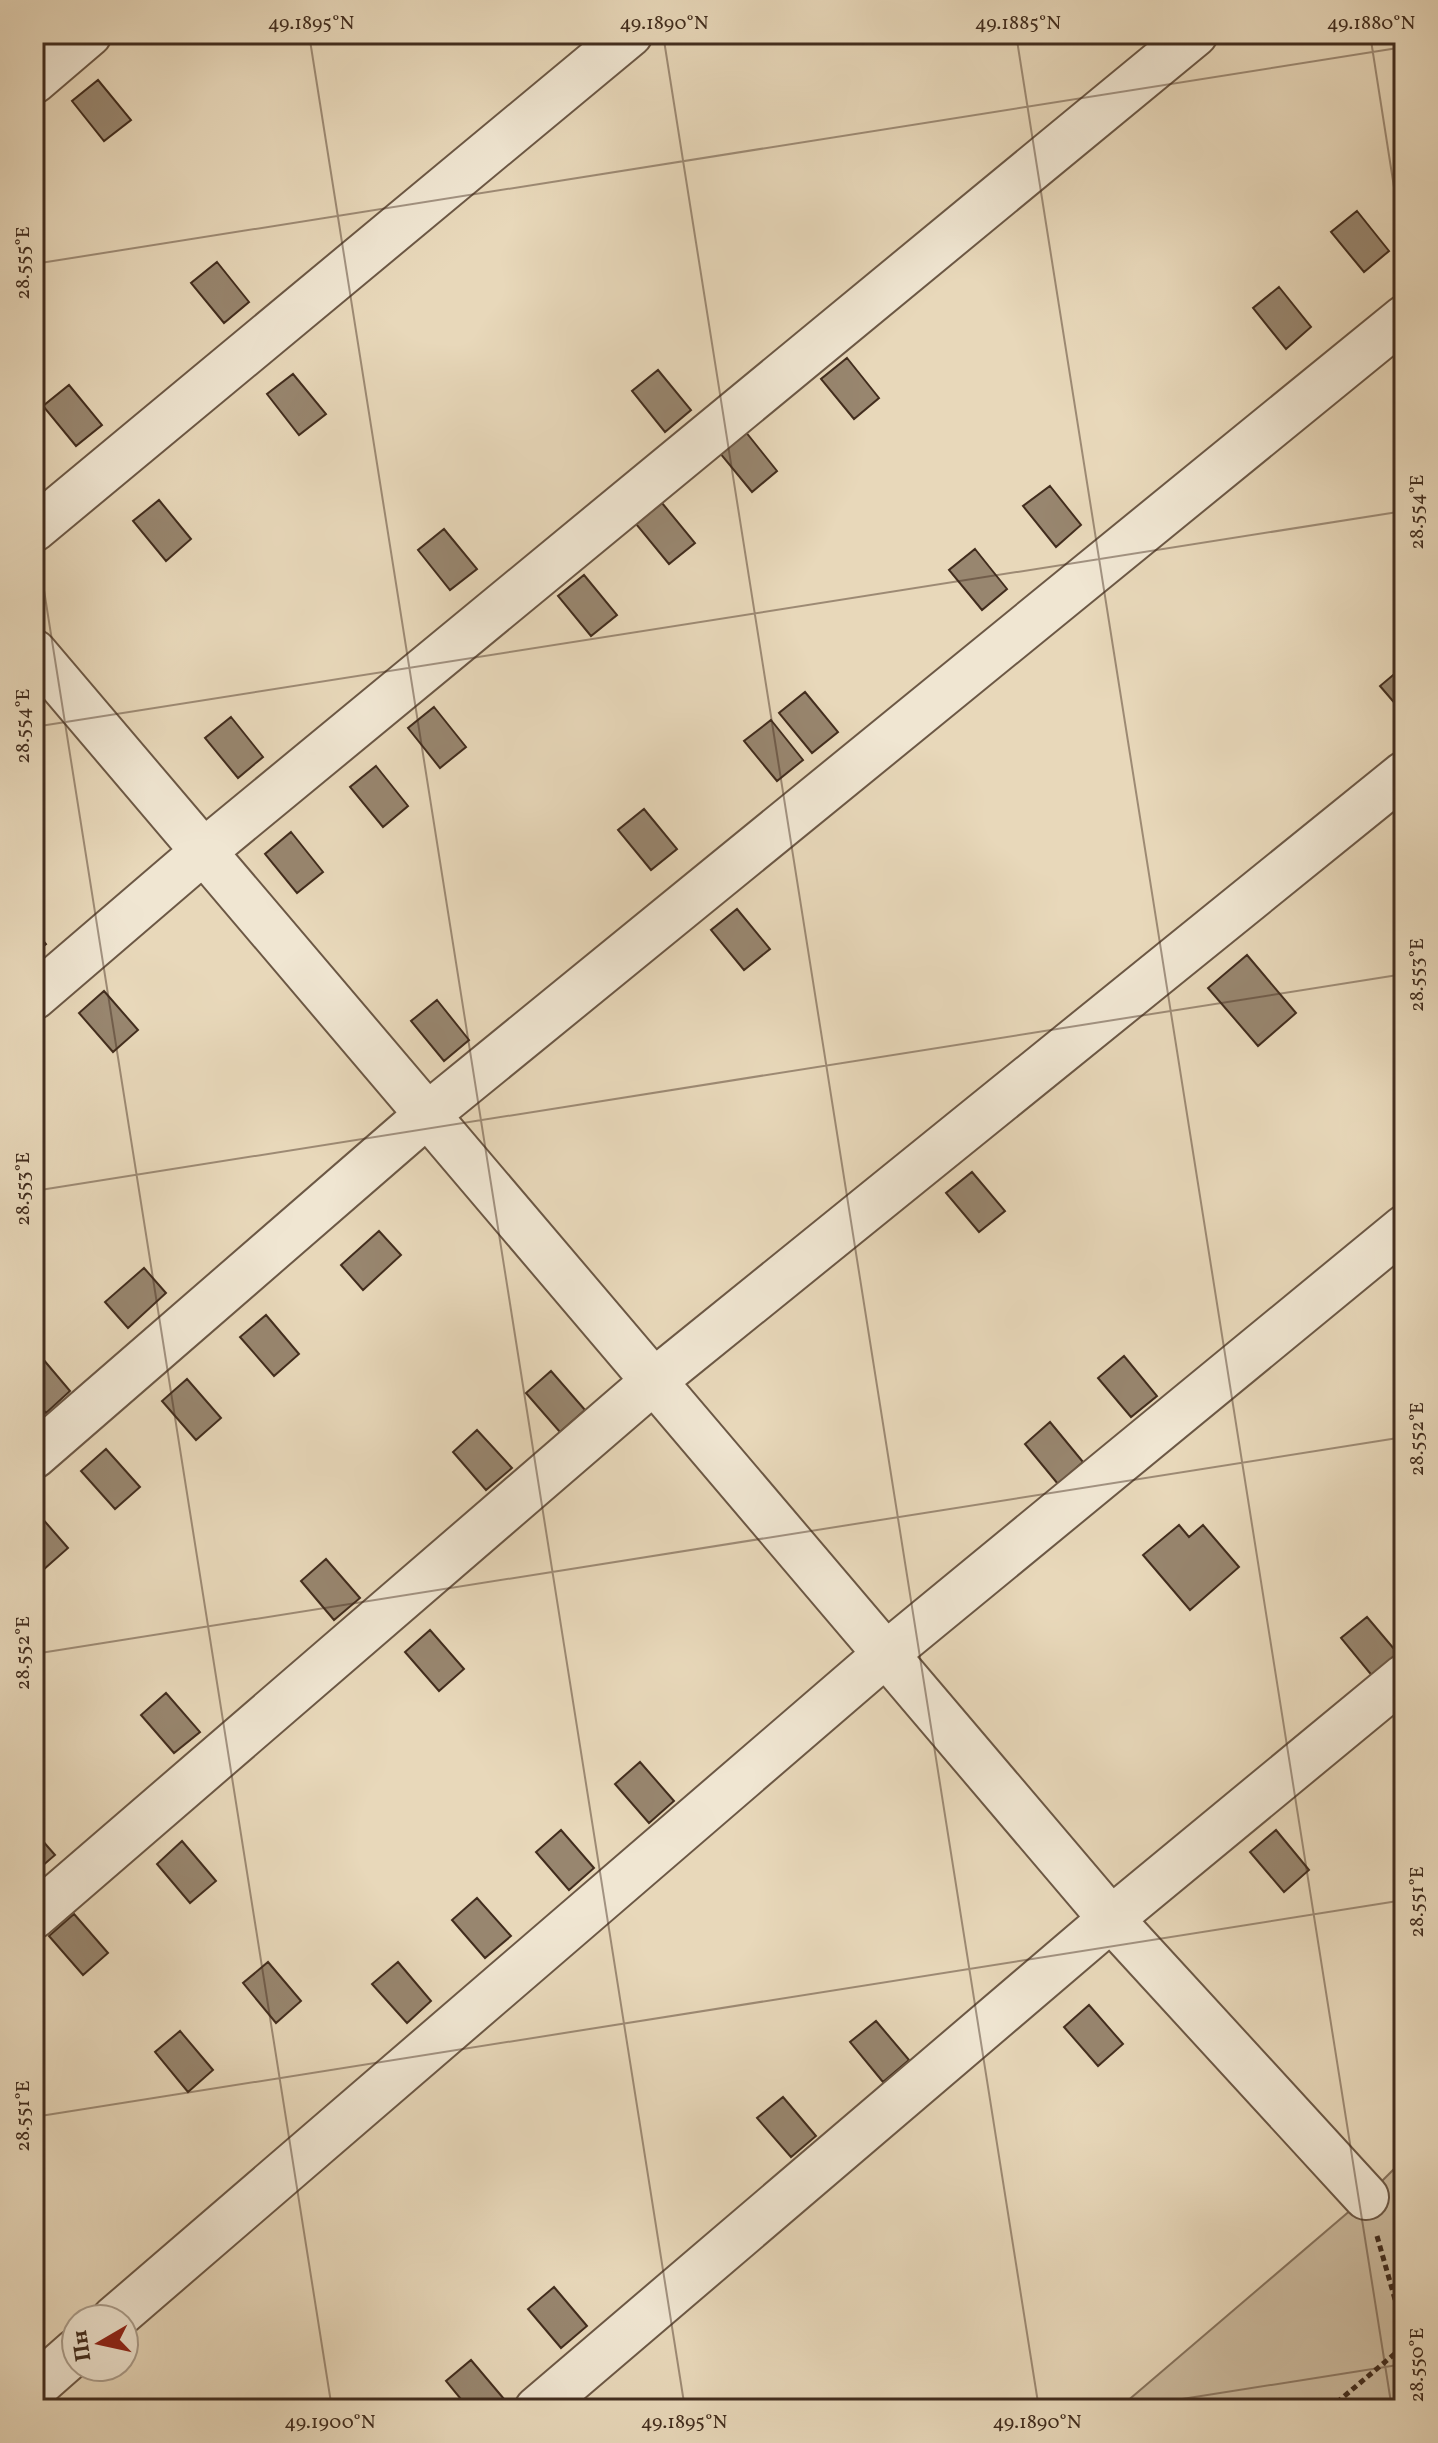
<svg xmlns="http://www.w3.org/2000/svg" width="1438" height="2443" viewBox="0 0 1438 2443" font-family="Vollkorn,serif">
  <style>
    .green { fill: #ccbb9f; stroke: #87745e; stroke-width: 2 }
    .building { fill: #98866f; stroke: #422d1e; stroke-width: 2 }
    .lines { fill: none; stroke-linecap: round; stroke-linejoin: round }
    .minor-casing { stroke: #6c5845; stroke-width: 48 }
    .path { stroke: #422d1e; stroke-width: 5; stroke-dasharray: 6 4; stroke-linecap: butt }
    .minor { stroke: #f0e6d2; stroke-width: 44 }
    .ticks { fill: none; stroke: #422d1e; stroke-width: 2; stroke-opacity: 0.45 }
    .neatline { fill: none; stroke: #422d1e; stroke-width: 3 }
    .ticks-label { font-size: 20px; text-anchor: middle; fill: #422d1e }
  </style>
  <rect width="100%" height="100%" fill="#e8d8ba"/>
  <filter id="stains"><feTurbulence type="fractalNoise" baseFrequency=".0025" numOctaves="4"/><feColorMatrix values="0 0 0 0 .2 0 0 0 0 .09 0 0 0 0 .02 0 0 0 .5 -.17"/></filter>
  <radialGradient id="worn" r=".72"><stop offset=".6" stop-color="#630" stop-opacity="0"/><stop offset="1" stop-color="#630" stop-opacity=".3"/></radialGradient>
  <path class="green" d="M1404 2159V2409H1118L1366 2197Z"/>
  <path class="building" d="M98 80 131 120 104 141 72 101Z
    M1357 211 1389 251 1364 272 1331 232Z
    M217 262 249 302 224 323 191 283Z
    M1279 287 1311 327 1286 349 1253 308Z
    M847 358 879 398 854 419 821 379Z
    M658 370 691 410 665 432 632 391Z
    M293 374 326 414 299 435 267 394Z
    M69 385 102 425 76 446 43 406Z
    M745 431 777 471 752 492 719 452Z
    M1050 486 1081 525 1056 547 1023 506Z
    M159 500 191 539 166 561 133 521Z
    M662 503 695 543 669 564 636 524Z
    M444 529 477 569 450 590 418 550Z
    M975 549 1007 589 982 610 949 570Z
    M584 575 617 615 591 636 558 596Z
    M1404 666V714L1380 686Z
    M805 692 838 732 812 753 779 713Z
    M434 707 466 747 440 768 408 728Z
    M231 717 263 757 238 778 205 738Z
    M771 720 803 760 777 781 744 741Z
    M376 766 408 806 383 827 350 787Z
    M644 809 677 849 651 870 618 830Z
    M291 832 323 872 297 893 265 854Z
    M737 909 770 949 744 970 711 930Z
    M34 929 46 944 34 954Z
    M1247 955 1296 1013 1258 1046 1208 988Z
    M104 991 138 1030 113 1052 79 1013Z
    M437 1000 469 1040 444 1061 411 1021Z
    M972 1172 1005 1211 979 1232 946 1193Z
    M379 1231 401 1255 363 1290 341 1265Z
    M144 1268 166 1293 128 1328 105 1302Z
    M266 1315 299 1354 274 1376 240 1337Z
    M37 1352 70 1391 46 1413 34 1399Z
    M1124 1356 1157 1396 1131 1417 1098 1378Z
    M551 1371 585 1410 560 1432 526 1393Z
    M187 1379 221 1418 196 1440 162 1401Z
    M1050 1422 1083 1462 1058 1484 1025 1444Z
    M477 1430 512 1468 486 1490 453 1452Z
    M106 1449 140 1487 115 1509 81 1471Z
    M34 1509 68 1548 43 1570 34 1560Z
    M1179 1525 1189 1537 1203 1525 1239 1567 1190 1610 1143 1555Z
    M326 1559 360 1598 334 1620 301 1581Z
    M1367 1617 1400 1656 1374 1678 1341 1638Z
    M430 1630 464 1669 439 1691 405 1652Z
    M166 1693 200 1732 174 1753 141 1715Z
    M640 1762 674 1801 649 1823 615 1784Z
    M561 1830 594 1868 569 1890 536 1852Z
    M1276 1830 1309 1870 1284 1892 1250 1852Z
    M34 1831 55 1855 34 1873Z
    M182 1841 216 1881 190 1903 157 1864Z
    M477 1898 511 1936 485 1958 452 1920Z
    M74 1914 108 1953 83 1975 49 1936Z
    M268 1962 301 2001 276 2023 243 1983Z
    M398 1962 431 2001 407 2023 372 1984Z
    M1089 2005 1123 2044 1098 2066 1064 2027Z
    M876 2021 909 2060 883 2082 850 2042Z
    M180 2031 213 2070 188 2092 155 2052Z
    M783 2097 816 2136 791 2157 757 2118Z
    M554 2287 587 2326 561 2348 528 2309Z
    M471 2360 504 2399 492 2409H469L446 2381Z"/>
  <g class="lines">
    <defs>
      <path id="minor" d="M34 81 89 34
        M34 529 630 34
        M34 652 1111 1919 1366 2197
        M34 997 203 852 1195 34
        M34 1456 427 1115 1404 318
        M34 1916 654 1381 1404 774
        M114 2319 886 1654 1404 1228
        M34 2388 76 2351
        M537 2409 1111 1919 1404 1677"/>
    </defs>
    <use href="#minor" class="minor-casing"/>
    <path class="path" d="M1377 2236 1404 2331
      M1329 2409 1404 2346
      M1404 2409V2408"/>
    <use href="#minor" class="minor"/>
  </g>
  <path class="ticks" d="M309 34 685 2409M663 34 1039 2409M1016 34 1392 2409M1370 34 1404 251M34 264 1404 47M34 527 332 2409M34 727 1404 511M34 1191 1404 974M34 1654 1404 1437M34 2117 1404 1900M1119 2409 1404 2364"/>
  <rect width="1438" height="2443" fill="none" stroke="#e8d8ba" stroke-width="88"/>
  <g transform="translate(100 2343) rotate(261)"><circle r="38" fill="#f0e6d2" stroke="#aa9c8a" stroke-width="2"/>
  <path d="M0-6L14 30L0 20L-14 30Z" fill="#8f2418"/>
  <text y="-12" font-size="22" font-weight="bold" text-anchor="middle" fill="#422d1e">Пн</text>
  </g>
  <rect x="44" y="44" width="1350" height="2355" class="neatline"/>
  <g class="ticks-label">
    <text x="311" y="29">49.1895°N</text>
    <text x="664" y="29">49.1890°N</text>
    <text x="1018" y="29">49.1885°N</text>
    <text x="1371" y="29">49.1880°N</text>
    <text transform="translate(22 263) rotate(-90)" y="7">28.555°E</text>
    <text transform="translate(1416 512) rotate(-90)" y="7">28.554°E</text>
    <text transform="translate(22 726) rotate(-90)" y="7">28.554°E</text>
    <text transform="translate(1416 975) rotate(-90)" y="7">28.553°E</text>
    <text transform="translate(22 1189) rotate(-90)" y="7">28.553°E</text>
    <text transform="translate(1416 1439) rotate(-90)" y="7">28.552°E</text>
    <text transform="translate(22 1653) rotate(-90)" y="7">28.552°E</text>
    <text transform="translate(1416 1902) rotate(-90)" y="7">28.551°E</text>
    <text transform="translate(22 2116) rotate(-90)" y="7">28.551°E</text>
    <text transform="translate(1416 2365) rotate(-90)" y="7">28.550°E</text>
    <text x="330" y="2428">49.1900°N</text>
    <text x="684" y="2428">49.1895°N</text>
    <text x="1037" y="2428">49.1890°N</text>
  </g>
  <rect width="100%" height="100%" filter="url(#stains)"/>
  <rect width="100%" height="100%" fill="url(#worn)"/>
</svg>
